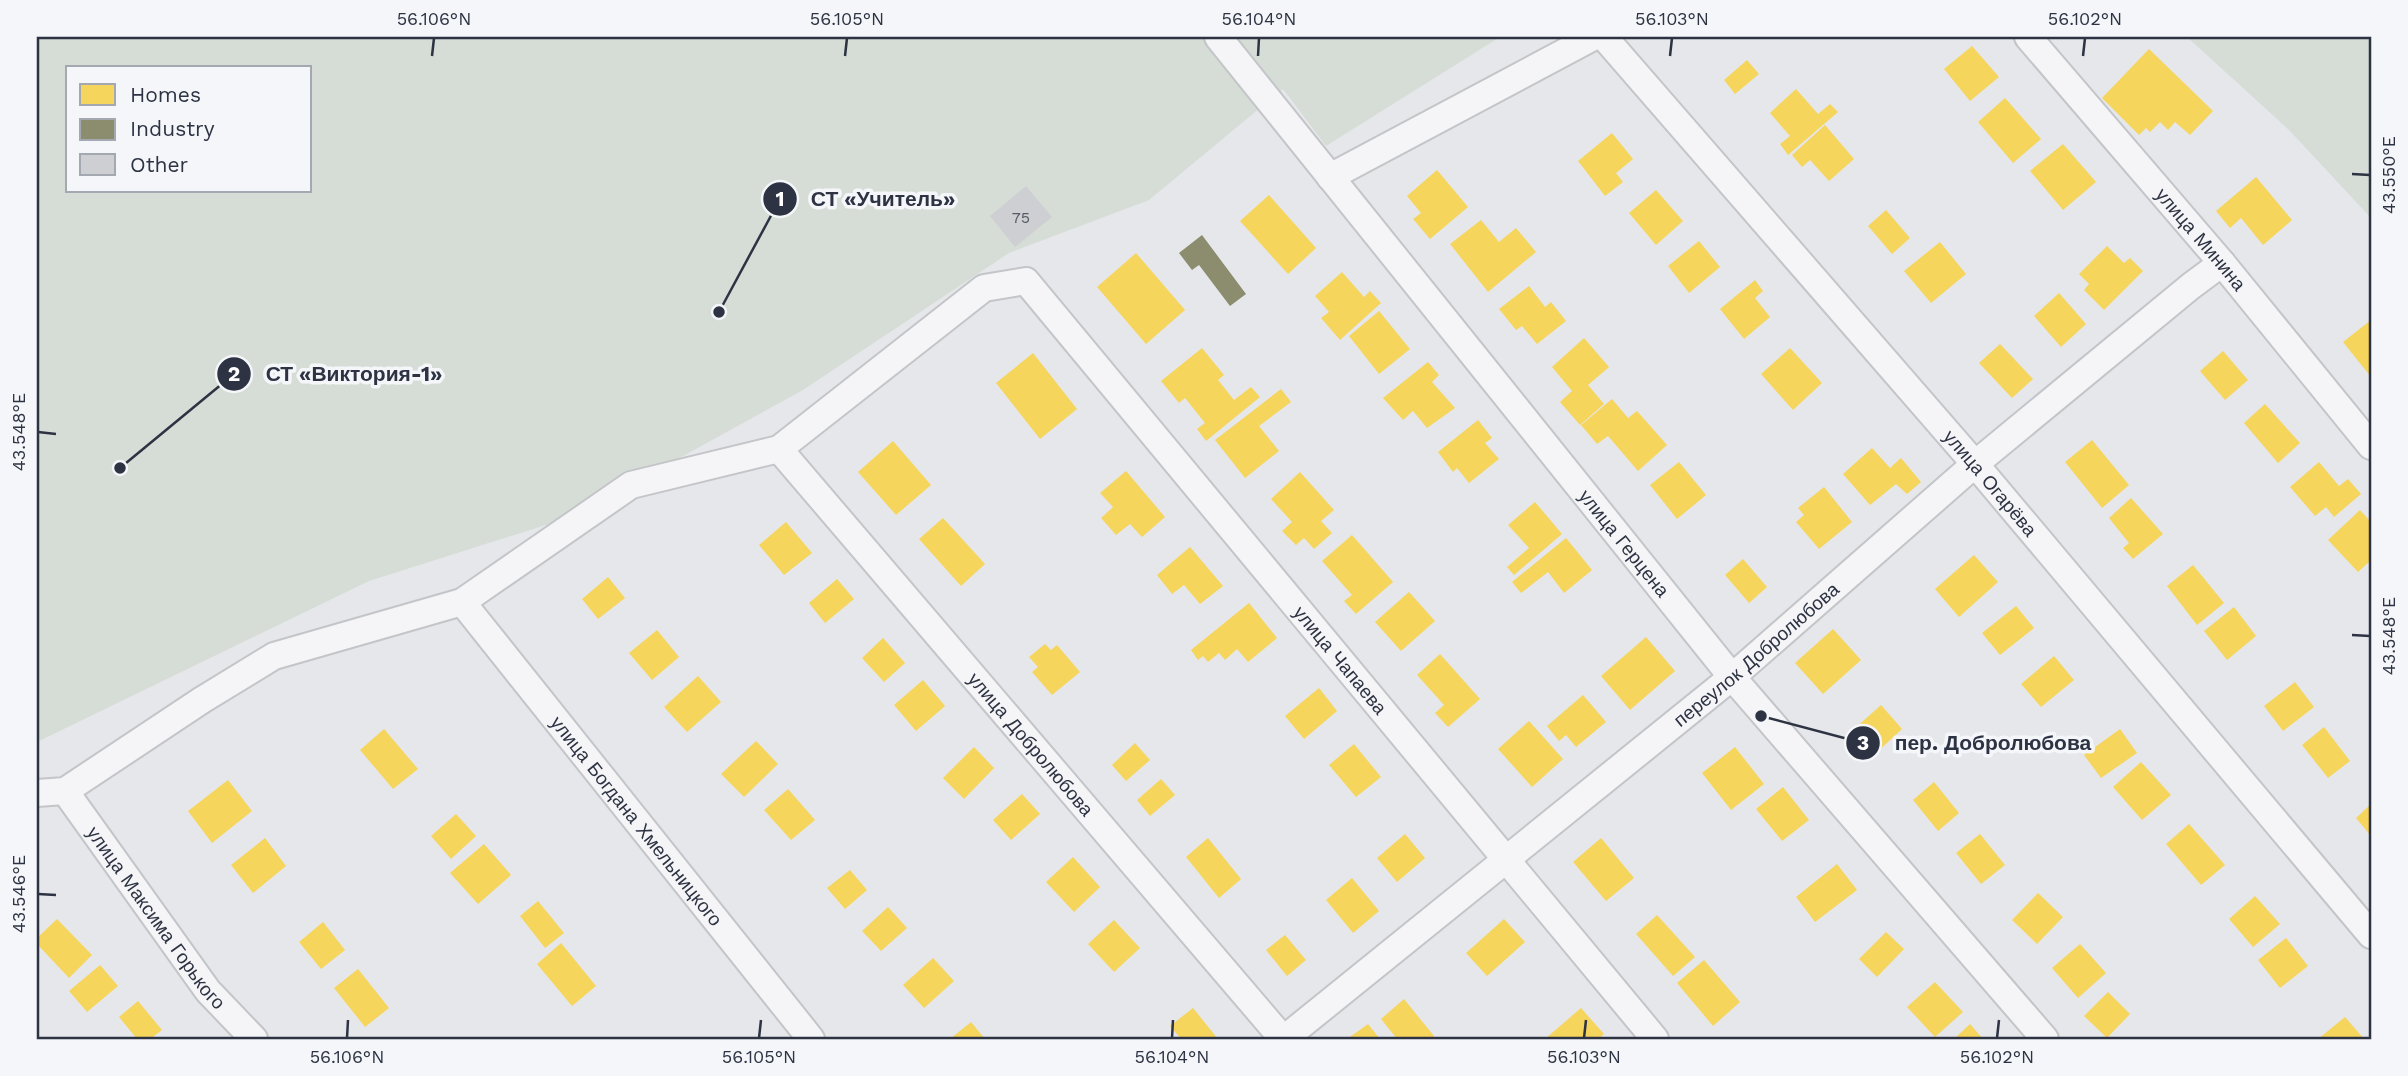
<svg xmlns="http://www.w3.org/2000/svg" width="2408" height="1076" viewBox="0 0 2408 1076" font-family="'Work Sans',sans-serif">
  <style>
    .green { fill: #d6ddd6; fill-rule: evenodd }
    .homes { fill: #f6d55c }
    .industry { fill: #8c8c6e }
    .building { fill: #cecfd2 }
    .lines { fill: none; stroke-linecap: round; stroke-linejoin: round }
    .street-casing { stroke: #c3c5c8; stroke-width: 30 }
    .street { stroke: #f5f5f7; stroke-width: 26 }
    .ticks { fill: none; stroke: #2d3343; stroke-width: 2.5 }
    .labels { text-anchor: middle; stroke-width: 7; stroke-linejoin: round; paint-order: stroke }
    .number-label { font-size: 16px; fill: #565b68 }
    .street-label { font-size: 19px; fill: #2d3343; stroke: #f4f6f9 }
    .leader { fill: none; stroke: #2d3343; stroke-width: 2.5 }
    .callout-dot { fill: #2d3343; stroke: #f4f6f9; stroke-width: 2.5 }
    .mark-label { font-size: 21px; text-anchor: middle; font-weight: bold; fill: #fff }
    .callout-label { font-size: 21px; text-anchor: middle; font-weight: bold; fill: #2d3343; stroke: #f4f6f9; stroke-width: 7; stroke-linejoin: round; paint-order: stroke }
    .neatline { fill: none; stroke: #2d3343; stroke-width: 2.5 }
    .ticks-label { font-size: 18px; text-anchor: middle; fill: #2d3343 }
  </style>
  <rect width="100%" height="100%" fill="#e5e7ea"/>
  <path class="green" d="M37 37H1500L1326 146 1283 89 1149 200 1009 253 803 390 574 516 369 581 37 742ZM68 68H310V191H68Z
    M2187 37H2371V218L2289 130Z"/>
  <path class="homes" d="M1972 46 1999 77 1970 101 1944 69Z
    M2149 49 2213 111 2190 135 2175 122 2168 130 2160 122 2150 132 2146 128 2139 135 2102 98Z
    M1747 60 1759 74 1735 94 1724 80Z
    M1796 89 1818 114 1830 104 1838 112 1788 155 1780 144 1790 136 1770 113Z
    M2005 98 2041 139 2013 163 1978 122Z
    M1825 125 1854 159 1829 181 1810 160 1802 167 1792 155Z
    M1612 133 1633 159 1616 173 1623 182 1605 196 1578 161Z
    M2063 144 2096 182 2063 210 2030 171Z
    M1437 170 1468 207 1430 239 1413 219 1421 213 1407 196Z
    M2256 177 2292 220 2263 245 2241 218 2230 228 2216 211Z
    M1656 190 1683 221 1656 245 1629 213Z
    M1269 195 1316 248 1288 274 1240 221Z
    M1886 210 1910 238 1892 254 1868 226Z
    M1481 220 1499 242 1516 228 1536 252 1488 292 1450 244Z
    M1699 241 1720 267 1689 293 1668 266Z
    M1940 242 1966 274 1931 303 1904 271Z
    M2107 246 2124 263 2130 258 2143 271 2104 310 2084 290 2089 284 2079 274Z
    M1136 253 1185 310 1146 344 1097 287Z
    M1342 272 1364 297 1370 291 1381 303 1340 340 1321 318 1329 312 1315 296Z
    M1755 280 1763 291 1755 298 1770 317 1744 339 1720 309Z
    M1529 286 1545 307 1551 302 1566 321 1537 344 1522 326 1516 330 1499 309Z
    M2059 293 2086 324 2061 347 2034 316Z
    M1379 311 1410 349 1379 374 1349 336Z
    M2371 320V377L2343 342Z
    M1584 338 1609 367 1588 385 1604 404 1580 425 1560 402 1572 391 1552 367Z
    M2000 344 2033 379 2012 398 1979 363Z
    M1202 348 1224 375 1218 380 1234 400 1251 387 1260 397 1206 441 1197 429 1205 423 1185 398 1179 403 1161 381Z
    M1790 348 1822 383 1793 410 1761 374Z
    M2223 351 2248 380 2225 400 2200 371Z
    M1033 353 1077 409 1040 439 996 383Z
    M1428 362 1439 375 1432 382 1455 408 1427 428 1413 411 1403 420 1383 398Z
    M1281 389 1291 402 1259 426 1279 451 1245 478 1215 440Z
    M1612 399 1628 418 1637 411 1667 445 1638 471 1608 436 1597 444 1581 425Z
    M2265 404 2300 443 2278 463 2244 423Z
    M1478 420 1492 438 1485 443 1499 459 1469 483 1457 468 1453 472 1438 452Z
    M2092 440 2129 485 2102 508 2065 462Z
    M893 441 931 485 896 515 858 472Z
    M1872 448 1890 468 1901 458 1921 482 1907 494 1896 484 1870 505 1843 474Z
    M1679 462 1706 495 1677 519 1650 485Z
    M2319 462 2339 486 2348 479 2361 494 2334 517 2326 507 2315 516 2290 487Z
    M1126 471 1165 517 1142 537 1130 524 1116 535 1101 518 1113 507 1100 493Z
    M1300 472 1334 510 1321 521 1332 533 1314 549 1304 538 1296 545 1282 531 1292 522 1271 499Z
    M1824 487 1852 522 1819 549 1796 522 1804 515 1798 508Z
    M2131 498 2163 534 2133 559 2123 548 2129 543 2109 518Z
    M1535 502 1562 534 1514 575 1507 567 1529 548 1508 525Z
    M2360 510 2371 522V560L2358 572 2328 540Z
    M943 518 985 564 961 586 919 539Z
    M786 522 812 553 784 575 759 545Z
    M1352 535 1393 582 1356 614 1344 601 1352 595 1322 561Z
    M1566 538 1592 570 1564 593 1548 572 1521 593 1512 582Z
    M1190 547 1223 586 1200 604 1184 585 1172 594 1157 575Z
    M1974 555 1998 582 1959 617 1935 589Z
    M1743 559 1767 587 1749 603 1725 575Z
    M2193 565 2224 603 2197 625 2167 586Z
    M608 577 625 598 598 619 582 599Z
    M837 579 854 599 825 623 809 603Z
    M1409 592 1435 621 1401 651 1375 622Z
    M1249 603 1277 638 1248 662 1237 649 1225 660 1219 653 1208 662 1203 656 1198 660 1191 650Z
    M2016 606 2034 628 2000 655 1982 633Z
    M2234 607 2256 636 2227 660 2204 631Z
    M1833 629 1861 660 1823 694 1795 663Z
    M657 630 679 657 652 680 629 653Z
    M1646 637 1675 671 1630 710 1601 676Z
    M883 638 905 663 884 682 862 658Z
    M1045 644 1051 650 1057 645 1080 672 1052 695 1032 672 1038 667 1029 657Z
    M1440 654 1480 699 1448 727 1435 713 1444 705 1417 675Z
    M2054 656 2074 680 2041 707 2021 684Z
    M698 676 721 702 687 732 664 707Z
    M923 680 945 706 916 731 894 705Z
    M2295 682 2314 707 2283 731 2264 706Z
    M1319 688 1337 711 1304 739 1285 716Z
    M1583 695 1606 722 1576 747 1566 735 1559 741 1547 726Z
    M1881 705 1902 729 1875 754 1853 730Z
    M1529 721 1563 759 1532 787 1498 749Z
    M2324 727 2350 761 2328 778 2302 745Z
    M384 729 418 769 393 789 360 750Z
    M2120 729 2137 753 2101 778 2084 755Z
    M756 741 778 764 744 797 721 774Z
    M1135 743 1150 760 1126 781 1112 765Z
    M1354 744 1381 777 1356 797 1329 765Z
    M974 747 994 768 964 799 943 778Z
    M1735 747 1764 784 1731 810 1702 773Z
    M2141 762 2171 795 2142 820 2113 787Z
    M1161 779 1175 795 1150 816 1137 800Z
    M228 780 252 811 212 843 188 811Z
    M1934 782 1959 813 1938 831 1913 800Z
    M1783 787 1809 820 1782 841 1756 809Z
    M788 789 815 820 791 840 764 810Z
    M1022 794 1040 814 1011 840 993 820Z
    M2371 804V836L2356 818Z
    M456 814 476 836 451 859 431 836Z
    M2189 824 2225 865 2201 885 2166 844Z
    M1405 834 1425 858 1397 882 1377 858Z
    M1980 834 2005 865 1981 884 1956 853Z
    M265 838 286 866 253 893 231 865Z
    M1208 838 1241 879 1219 898 1186 857Z
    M1601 838 1634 878 1606 901 1573 862Z
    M484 844 511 875 478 904 450 873Z
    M1073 857 1100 887 1074 912 1046 882Z
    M1837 864 1857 890 1815 922 1796 897Z
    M850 870 867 890 845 909 827 888Z
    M1352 878 1379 911 1353 933 1326 900Z
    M2038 893 2063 917 2037 944 2012 920Z
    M2255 896 2280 924 2253 947 2229 919Z
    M538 901 564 933 545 948 520 916Z
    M888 907 907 928 881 951 862 931Z
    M1657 915 1695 957 1673 976 1636 934Z
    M57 919 92 955 69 978 37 944V938Z
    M1504 919 1525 942 1487 976 1466 953Z
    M1114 920 1140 948 1114 972 1088 944Z
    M323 922 345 950 321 969 299 942Z
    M1886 932 1904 949 1877 977 1859 959Z
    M1285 935 1306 960 1287 976 1266 950Z
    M2286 938 2308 966 2280 988 2258 960Z
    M561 943 596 986 572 1006 537 964Z
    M2080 944 2106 973 2078 998 2052 968Z
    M933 958 954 981 924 1008 903 985Z
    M1704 960 1740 1002 1713 1026 1677 983Z
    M100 965 118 986 87 1012 69 991Z
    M358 969 389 1008 365 1027 334 988Z
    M1935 982 1963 1012 1935 1037 1907 1007Z
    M2108 992 2130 1014 2107 1038 2084 1016Z
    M1404 999 1434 1036 1431 1039H1397L1381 1019Z
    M138 1001 162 1030 150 1039H137L119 1017Z
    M1193 1008 1218 1039H1181L1170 1026Z
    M1581 1008 1604 1034 1598 1039H1545Z
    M2345 1017 2364 1039H2318Z
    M971 1022 985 1039H950Z
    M1368 1024 1380 1039H1347Z
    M1970 1024 1983 1039H1954Z"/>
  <path class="industry" d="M1202 235 1246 294 1230 306 1199 265 1192 270 1179 253Z"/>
  <path class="building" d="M1026 186 1052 217 1015 247 990 216Z"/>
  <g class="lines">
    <defs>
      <g id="street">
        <path id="s1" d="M1218 37 1732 677 2045 1039"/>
        <path id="s2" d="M1604 37 1975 464 2371 935"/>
        <path id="s3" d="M2028 37 2222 263 2371 446"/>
        <path d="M1330 177 1593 37"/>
        <path id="s4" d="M779 449 1283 1039"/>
        <path id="s5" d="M462 602 811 1039"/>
        <path id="s6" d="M65 791 208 991 254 1039"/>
        <path id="s7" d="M37 793 65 791 202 700 274 656 462 602 631 485 779 449 984 288 1026 281 1655 1039"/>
        <path id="s8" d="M1284 1039 1732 677 1975 464 2191 286 2222 263"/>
      </g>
    </defs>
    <use href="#street" class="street-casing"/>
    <use href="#street" class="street"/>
  </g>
  <path class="ticks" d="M432 56 434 38M845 56 847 38M1258 56 1259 38M1670 56 1672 38M2083 56 2085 38M2352 174 2370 175M38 432 56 434M2352 635 2370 636M38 894 56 895M347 1038 348 1020M759 1038 761 1020M1172 1038 1173 1020M1584 1038 1586 1020M1997 1038 1999 1020"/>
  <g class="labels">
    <g class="number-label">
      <text x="1021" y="223">75</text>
    </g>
    <g class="street-label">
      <text dy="7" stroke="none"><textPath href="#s3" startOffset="266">улица Минина</textPath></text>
      <text dy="7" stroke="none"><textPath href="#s2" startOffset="590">улица Огарёва</textPath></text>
      <text dy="7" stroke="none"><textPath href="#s1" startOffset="649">улица Герцена</textPath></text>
      <text dy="7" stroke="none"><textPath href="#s8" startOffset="609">переулок Добролюбова</textPath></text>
      <text dy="7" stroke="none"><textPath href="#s7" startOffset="1626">улица Чапаева</textPath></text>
      <text dy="7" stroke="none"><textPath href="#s4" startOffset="388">улица Добролюбова</textPath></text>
      <text dy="7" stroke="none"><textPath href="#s5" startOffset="280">улица Богдана Хмельницкого</textPath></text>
      <text dy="7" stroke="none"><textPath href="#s6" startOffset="156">улица Максима Горького</textPath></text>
    </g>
  </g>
  <path class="leader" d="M719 312L780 199M120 468L234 374M1761 716L1863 743"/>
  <g class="callout-dot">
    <circle cx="719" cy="312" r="7"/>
    <circle cx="120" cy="468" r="7"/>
    <circle cx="1761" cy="716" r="7"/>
    <circle cx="780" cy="199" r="18"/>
    <circle cx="234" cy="374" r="18"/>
    <circle cx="1863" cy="743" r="18"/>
  </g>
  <g class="mark-label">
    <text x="780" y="206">1</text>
    <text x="234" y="381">2</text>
    <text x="1863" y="750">3</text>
  </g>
  <g class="callout-label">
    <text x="883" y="206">СТ «Учитель»</text>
    <text x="354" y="381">СТ «Виктория-1»</text>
    <text x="1993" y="750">пер. Добролюбова</text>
  </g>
  <rect width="2408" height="1076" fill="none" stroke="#f4f6f9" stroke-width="77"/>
  <rect x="66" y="66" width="245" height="126" fill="#f4f6f9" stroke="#a4a8b0" stroke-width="2"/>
  <rect x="80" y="84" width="35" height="21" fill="#f6d55c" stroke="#a4a8b0" stroke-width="2"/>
  <text x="130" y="102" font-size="21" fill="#2d3343">Homes</text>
  <rect x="80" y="119" width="35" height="21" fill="#8c8c6e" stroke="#a4a8b0" stroke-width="2"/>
  <text x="130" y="136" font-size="21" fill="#2d3343">Industry</text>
  <rect x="80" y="154" width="35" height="21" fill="#cecfd2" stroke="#a4a8b0" stroke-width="2"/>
  <text x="130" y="172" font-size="21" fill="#2d3343">Other</text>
  <rect x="38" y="38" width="2332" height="1000" class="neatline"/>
  <g class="ticks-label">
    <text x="434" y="25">56.106°N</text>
    <text x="847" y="25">56.105°N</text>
    <text x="1259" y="25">56.104°N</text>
    <text x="1672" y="25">56.103°N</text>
    <text x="2085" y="25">56.102°N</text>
    <text transform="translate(2389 175) rotate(-90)" y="6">43.550°E</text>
    <text transform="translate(19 432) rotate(-90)" y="6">43.548°E</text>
    <text transform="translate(2389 636) rotate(-90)" y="6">43.548°E</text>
    <text transform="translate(19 894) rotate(-90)" y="6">43.546°E</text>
    <text x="347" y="1063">56.106°N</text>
    <text x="759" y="1063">56.105°N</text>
    <text x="1172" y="1063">56.104°N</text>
    <text x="1584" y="1063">56.103°N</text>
    <text x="1997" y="1063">56.102°N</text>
  </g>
</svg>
